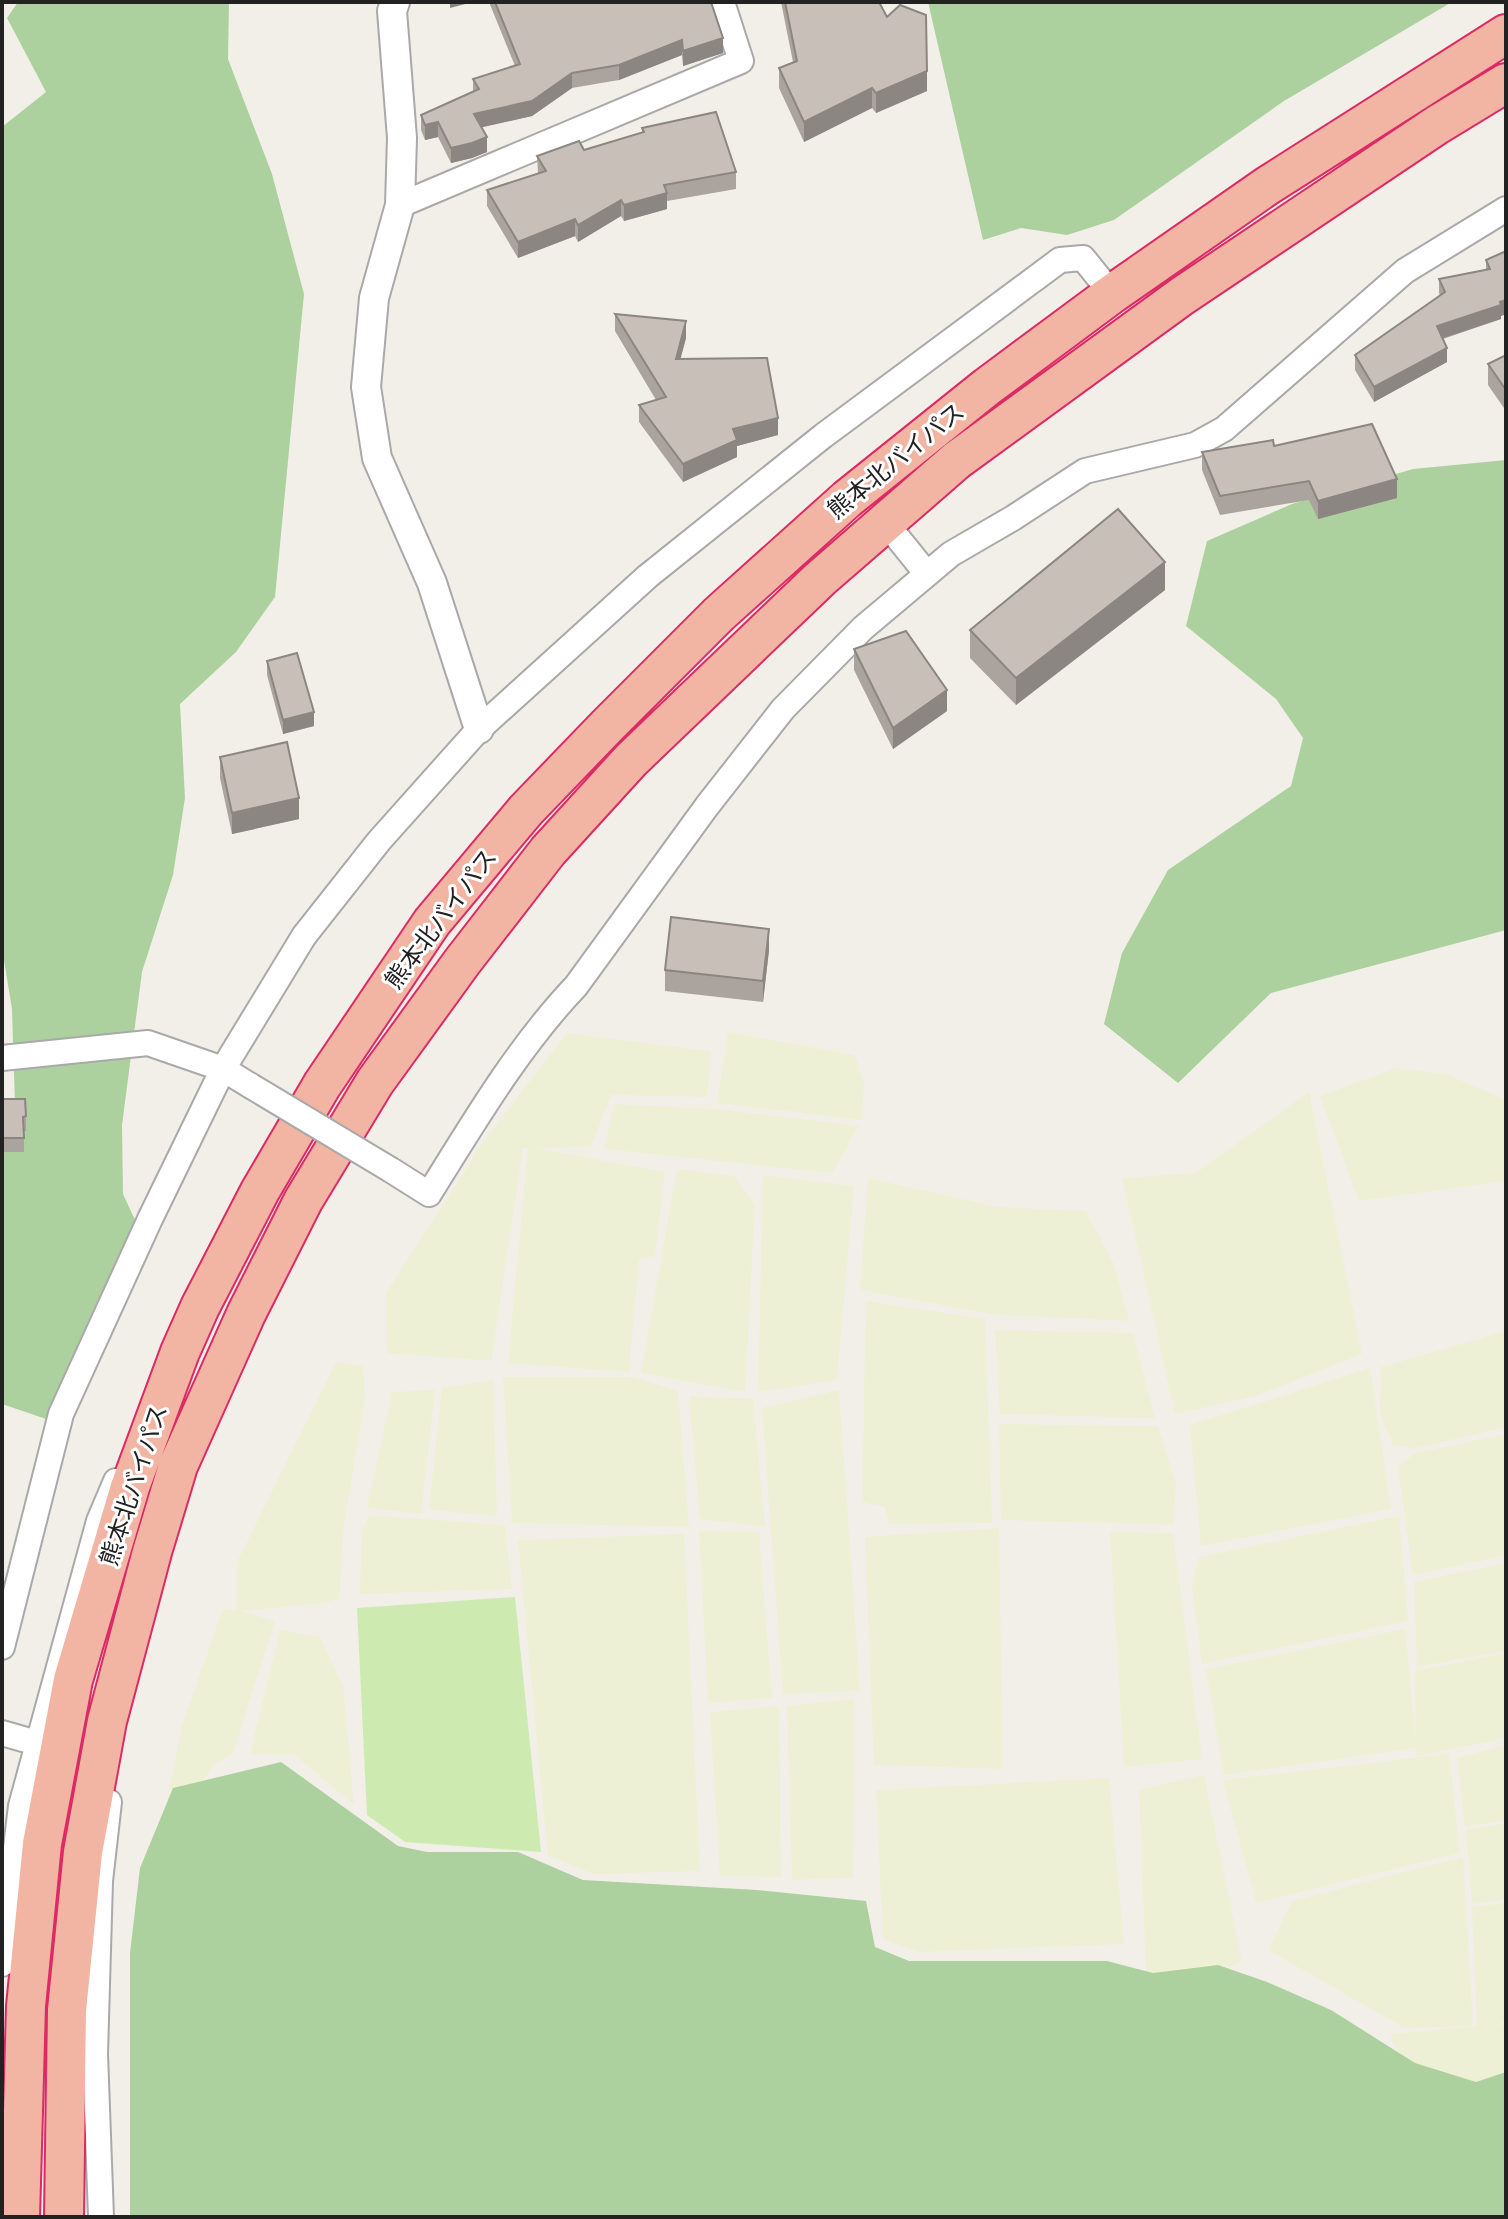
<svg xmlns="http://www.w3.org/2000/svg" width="1508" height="2219" viewBox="0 0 1508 2219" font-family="'Public Sans','Noto Sans JP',sans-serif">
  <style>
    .farmland { fill: #eef0d5 }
    .grass { fill: #cdebb0 }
    .forest { fill: #add19e }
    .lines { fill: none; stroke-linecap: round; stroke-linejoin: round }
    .minor-casing { stroke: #a9a9a9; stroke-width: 28 }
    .tertiary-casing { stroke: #a9a9a9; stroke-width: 32 }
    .trunk-casing { stroke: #dc2a67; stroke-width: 42 }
    .minor { stroke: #fff; stroke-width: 24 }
    .tertiary { stroke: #fff; stroke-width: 28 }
    .trunk { stroke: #f2b4a3; stroke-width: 38 }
    .minor-bridge-casing { stroke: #a9a9a9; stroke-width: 28; stroke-linecap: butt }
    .minor-bridge { stroke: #fff; stroke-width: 24 }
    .wall { fill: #aba49e }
    .shaded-wall { fill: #8b8681 }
    .building { fill: #c7bfb8; stroke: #8b8681; stroke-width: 2 }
    .labels { text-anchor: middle; stroke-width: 6; stroke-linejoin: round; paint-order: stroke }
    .street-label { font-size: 24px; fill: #222; stroke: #fff }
  </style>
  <rect width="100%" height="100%" fill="#f2efe9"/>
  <path class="farmland" d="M728 1032 855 1055 864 1084 861 1120 717 1103Z
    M567 1033 711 1051 707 1097 611 1095 591 1147 535 1148 665 1172 655 1256 639 1259 629 1372 508 1363 528 1148H523L491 1361 387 1353 386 1293 485 1139Z
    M1396 1068 1446 1074 1506 1100V1181L1359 1201 1320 1096Z
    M1309 1092 1362 1354 1256 1396 1175 1414 1122 1178 1196 1173Z
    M614 1104 718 1109 859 1126 832 1173 604 1149Z
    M677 1169 734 1176 755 1204 745 1392 641 1373Z
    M763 1175 854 1186 837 1380 758 1392Z
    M868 1178 998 1207 1086 1211 1114 1264 1129 1321 997 1315 860 1290Z
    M866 1301 985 1319 992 1523 889 1524 885 1507 862 1502Z
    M995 1330 1133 1333 1155 1418 1000 1414Z
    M1506 1331V1427L1413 1449 1393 1445 1380 1414 1381 1367Z
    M336 1362 363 1366 365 1401 344 1525 339 1599 323 1603 241 1611 275 1621 233 1754 214 1764 188 1804 167 1802 181 1729 223 1608 237 1611V1562Z
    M1370 1368 1391 1509 1201 1546 1190 1425Z
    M503 1377H633L678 1391 689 1527 512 1523Z
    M493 1380 497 1516 429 1510 442 1388Z
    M435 1390 421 1514 367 1508 392 1392Z
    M839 1390 860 1691 783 1694 762 1408Z
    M689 1396 753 1399 765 1527 700 1519Z
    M999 1424 1158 1426 1176 1484 1173 1525 1001 1520Z
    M1506 1434V1555L1413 1575 1398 1467 1415 1453Z
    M370 1515 505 1525 512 1589 360 1594 362 1529Z
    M1399 1516 1408 1621 1202 1664 1192 1584 1199 1557Z
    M999 1528 1003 1769 874 1765 865 1537Z
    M699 1531 759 1532 772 1698 708 1703Z
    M1110 1532 1173 1533 1202 1759 1124 1767Z
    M684 1534 700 1871 594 1874 548 1856 518 1540Z
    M1506 1563V1651L1417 1667 1414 1582Z
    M1405 1629 1416 1742 1415 1671 1506 1653V1738L1417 1756 1416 1748 1224 1775 1206 1669Z
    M280 1630 320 1637 343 1685 354 1805 295 1755 250 1754Z
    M854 1699 853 1878 792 1880 787 1706Z
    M779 1706 781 1877 720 1876 710 1712Z
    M1506 1745V1820L1465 1827 1457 1758Z
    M1449 1754 1460 1853 1256 1903 1223 1780Z
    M1204 1775 1242 1961 1147 2000 1139 1790Z
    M1109 1778 1124 1944 920 1952 883 1940 876 1790Z
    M1506 1823V1899L1472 1904 1466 1830Z
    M1463 1857 1473 2026 1404 2028 1268 1950 1292 1901Z
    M1506 1903V2022L1494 2025 1506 2024V2075L1475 2082 1405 2070 1390 2034 1477 2026 1472 1907Z"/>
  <path class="grass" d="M515 1597 541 1852 405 1842 367 1815 357 1608Z"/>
  <path class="forest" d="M18 2H229L228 59 272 174 304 294 275 597 236 652 180 704 185 798 173 875 142 972 122 1125 123 1194 142 1235 49 1420 2 1404V1140L16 1137 12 1009 2 948V127L46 92 7 18Z
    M928 2H1452L1284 101 1114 220 1067 235 1021 228 983 240Z
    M1506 460V930L1271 993 1178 1083 1104 1024 1122 953 1168 870 1291 786 1303 738 1276 699 1186 626 1207 541 1292 504 1413 469Z
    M281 1762 398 1846 427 1852H518L583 1880 757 1890 866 1901 875 1947 909 1961H1107L1153 1973 1218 1965 1267 1982 1331 2010 1415 2063 1476 2082 1506 2072V2217H130V1953L140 1868 173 1788Z"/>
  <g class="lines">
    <defs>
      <path id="minor" d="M400 205 741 61 722 2
        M885 522 927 574
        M2 1058 148 1043 223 1069 251 1086
        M391 1170 429 1194C474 1122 518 1047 576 986L707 806 783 709 863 628 951 554 1013 518 1085 471 1195 445 1224 429 1405 271 1506 209
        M2 1647 61 1414 150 1219 223 1069 304 936 379 841 479 729 648 576 823 436 1060 260 1083 258 1112 294
        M2 1733 37 1743
        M2 1964 21 1806 99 1521 116 1481
        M101 2217 95 2054 100 1881 109 1802"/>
      <path id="tertiary" d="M395 2 392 11 402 138 400 205 374 298 366 387 377 458 432 583 479 729"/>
      <path id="trunk" d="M20 2217 26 2006 42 1844 73 1680 130 1487 180 1352 200 1307 260 1191 322 1085 432 922 526 810 607 726 719 614 847 499 988 386 1112 294 1267 186 1506 34
        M64 2217 67 2010 83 1852 107 1721 152 1552 178 1466 246 1314 303 1201 375 1082 462 962 548 851 631 760 820 579 957 460 1182 296 1437 125 1506 83"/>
    </defs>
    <use href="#minor" class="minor-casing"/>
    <use href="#tertiary" class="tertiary-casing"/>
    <use href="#trunk" class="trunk-casing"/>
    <use href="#minor" class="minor"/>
    <use href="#tertiary" class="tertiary"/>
    <use href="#trunk" class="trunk"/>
    <defs>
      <path id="minor-bridge" d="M251 1086 391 1170"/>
    </defs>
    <use href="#minor-bridge" class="minor-bridge-casing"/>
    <use href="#minor-bridge" class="minor-bridge"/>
  </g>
  <path class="wall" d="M489 2H711L723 53 683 66 682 55 619 80 572 88 532 116 482 127 487 152 472 158 451 163 438 137 425 140 421 130V115L473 91V79L515 66Z
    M781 2H879L927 91 876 113 872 108 804 142 779 88V68L793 62Z
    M642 128 736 172V189L667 201V209L624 221 621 216 578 242 575 236 518 258 487 206V190L538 173 537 156 584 150 642 133Z
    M1506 251V314L1501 316V319L1443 339 1447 362 1374 402 1355 370V355L1440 296 1439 293V279L1486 270V260Z
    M615 314 686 338 680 359 778 435 737 446V457L683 482 639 422V405L656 400 615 331Z
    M1506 355V411L1488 385V364Z
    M1274 446 1397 498 1318 519 1309 500 1220 515 1202 470V452Z
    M1165 590 1016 705 970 658V630Z
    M854 649 947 711 893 749 854 670Z
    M267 661 314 726 283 734 267 675Z
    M220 757 299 819 232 834 220 778Z
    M769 950 763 1002 665 991V970Z
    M2 1099 26 1116V1131H24V1152H2Z"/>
  <path class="shaded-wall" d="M450 2H473L450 8Z
    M723 38V53L683 66V51Z
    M682 40V55L619 80V65Z
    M927 71V91L876 113V93Z
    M572 73V88L532 116 474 129V114Z
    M872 88V108L804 142V122Z
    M438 122V137L425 140V125Z
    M487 137V152L472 158 451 163V148Z
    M667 193V209L624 221V205Z
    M621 200V216L578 242V225Z
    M575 219V236L518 258V242Z
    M1506 300V314L1501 316V319L1437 340V326Z
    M686 321V338L676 376V359Z
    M1447 348V362L1374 402V387Z
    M778 418V435L737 446V457L683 482V464L733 429Z
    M1397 479V498L1318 519V501Z
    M1165 562V590L1016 705V678Z
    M947 690V711L893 749V728Z
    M314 712V726L283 734V720Z
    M299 798V819L232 834V813Z
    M769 929V950L763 1002V981Z"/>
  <path class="building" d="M495 2H711L723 38 683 51 682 40 619 65 572 73 532 101 474 114 487 137 472 143 451 148 438 122 425 125 421 115 479 89 473 79 520 64Z
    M785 2H879L887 17 900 5 926 15 927 71 876 93 872 88 804 122 779 68 797 61Z
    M716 112 736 172 664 185 667 193 624 205 621 200 578 225 575 219 518 242 487 190 546 171 537 156 579 141 584 150 644 132 642 128Z
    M1506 251V300L1500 302 1501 305 1437 326 1447 348 1374 387 1355 355 1445 292 1439 279 1490 269 1486 260Z
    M615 314 686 321 676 359 767 358 778 418 733 429 737 440 683 464 639 405 666 397Z
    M1506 355V390L1488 364Z
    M1372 424 1397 479 1318 501 1309 481 1220 496 1202 452 1273 440 1274 446Z
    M1118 509 1165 562 1016 678 970 630Z
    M906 631 947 690 893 728 854 649Z
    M297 653 314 712 283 720 267 661Z
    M287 742 299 798 232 813 220 757Z
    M671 917 769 929 763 981 665 970Z
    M2 1099H25L26 1116 23 1117 24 1138H2Z"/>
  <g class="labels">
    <g class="street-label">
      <text transform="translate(896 461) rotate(-39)" y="8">熊本北バイパス</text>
      <text transform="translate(441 919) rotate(-53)" y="8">熊本北バイパス</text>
      <text transform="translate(134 1485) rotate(-72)" y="8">熊本北バイパス</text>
    </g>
  </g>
  <rect width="1508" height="2219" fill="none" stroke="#222222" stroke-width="8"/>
</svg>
